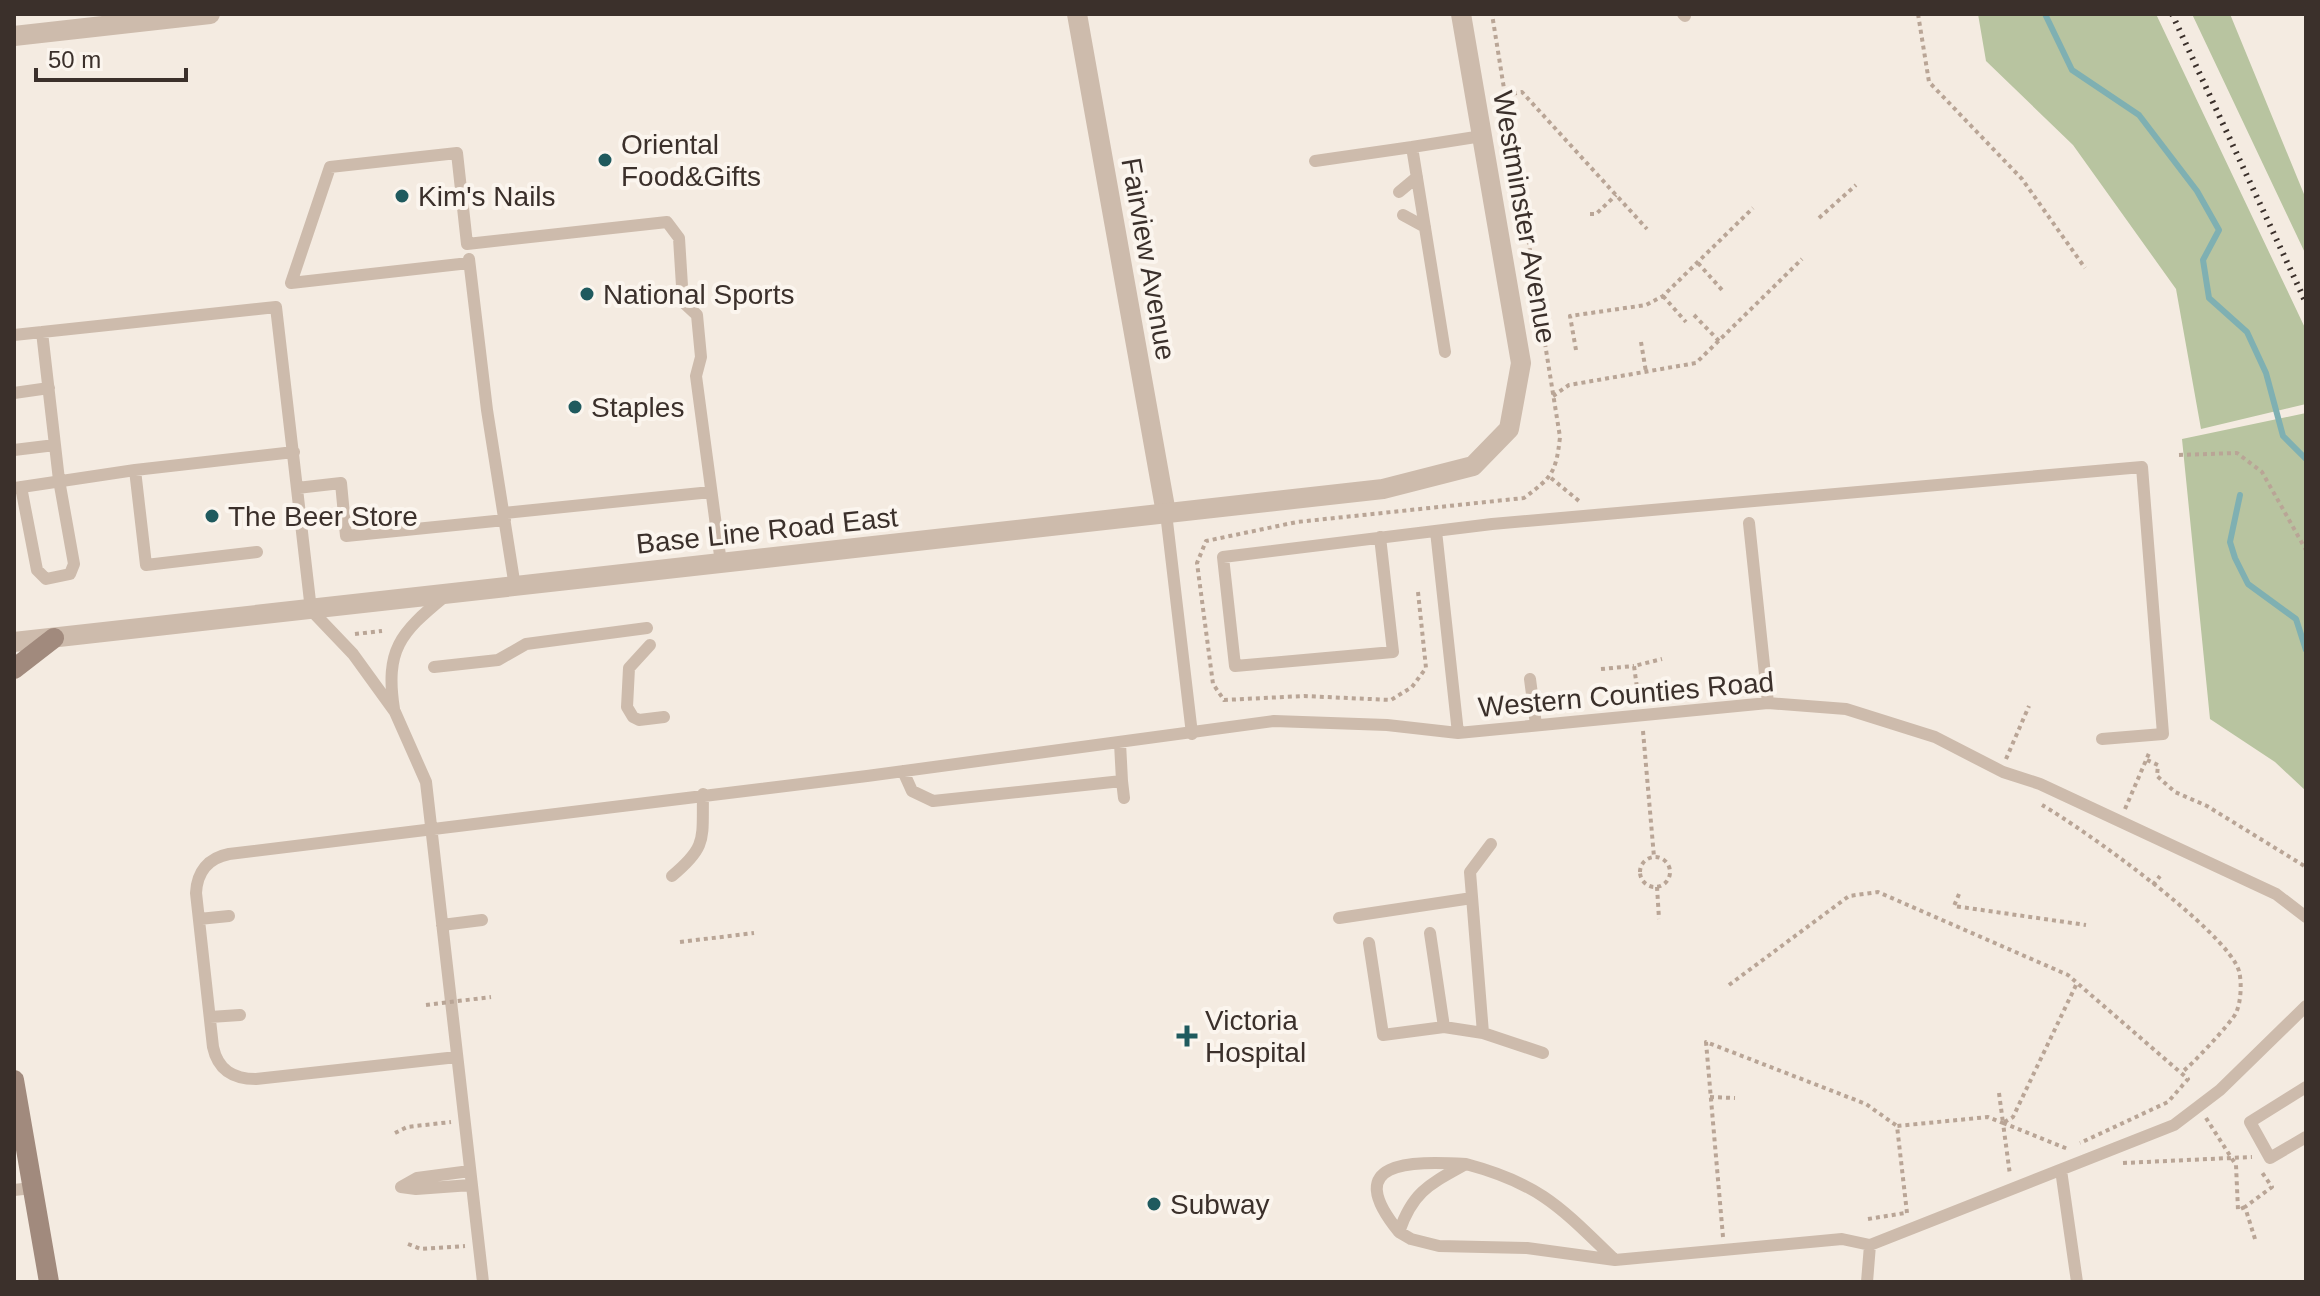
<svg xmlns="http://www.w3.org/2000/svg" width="2320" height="1296" viewBox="0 0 2320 1296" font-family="Helvetica,sans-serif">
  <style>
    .green { fill: #b8c4a0 }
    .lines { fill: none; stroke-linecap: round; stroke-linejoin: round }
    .stream { stroke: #7fb0b2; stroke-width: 6 }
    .path { stroke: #b9a596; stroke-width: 4; stroke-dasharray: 4 4; stroke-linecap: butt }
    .service { stroke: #cdbbac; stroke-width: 12 }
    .minor { stroke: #cdbbac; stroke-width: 20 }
    .tertiary { stroke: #cdbbac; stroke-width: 20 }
    .secondary { stroke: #a18a7d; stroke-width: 20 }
    .rail { stroke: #3b302b; stroke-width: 6; stroke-dasharray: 2 6; stroke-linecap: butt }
    .path-bridge { stroke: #b9a596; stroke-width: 4; stroke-dasharray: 4 4; stroke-linecap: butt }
    .poi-dot { fill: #1f5a5e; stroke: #fbf5ee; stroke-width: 3 }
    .labels { text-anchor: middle; stroke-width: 8; stroke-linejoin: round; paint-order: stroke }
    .poi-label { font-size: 28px; fill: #3b302b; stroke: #fbf5ee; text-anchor: start }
    .street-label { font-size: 28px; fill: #3b302b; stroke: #fbf5ee }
  </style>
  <rect width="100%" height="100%" fill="#f4ebe1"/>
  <path class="green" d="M1978 14H2156L2306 330V404L2201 429 2176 289 2073 145 1986 61Z
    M2192 14H2230L2306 199V255Z
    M2306 413V791L2275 762 2210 719 2182 439Z"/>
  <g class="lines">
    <path class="stream" d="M2045 14 2072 70 2139 115 2197 191 2219 230 2203 260 2209 298 2247 332 2266 373 2283 436 2306 459
      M2240 495 2230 542 2235 558 2248 584 2296 619 2306 650"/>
    <path class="path" d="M1918 14 1929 82 2022 179 2085 268
      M1505 95 1522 92 1647 229
      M1590 214H1596L1616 195
      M1819 218 1856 185
      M1698 263 1722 290
      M1663 296 1686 322
      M1694 315 1719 341
      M1641 342 1646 372
      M1576 350 1570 316 1646 305 1663 296 1753 208
      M1553 396 1569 385 1696 363 1802 259
      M2179 455 2237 453 2262 472 2306 550
      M1551 478 1579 501
      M1418 592 1426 668 1412 687 1391 700 1304 696 1224 700 1213 684 1197 563 1206 541 1297 522 1524 498C1552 477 1556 473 1560 437L1492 14
      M355 634 382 631
      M1601 669 1634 666
      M1639 702 1634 666 1662 659
      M1643 731 1654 857
      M2006 759 2029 706
      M2147 760 2158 765 2157 776 2175 792 2207 806 2306 867
      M2042 805C2082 828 2227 931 2239 971 2242 983 2241 1002 2236 1013 2231 1023 2191 1066 2182 1072
      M2125 809 2150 751
      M1640 872a15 15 0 1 1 30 0a15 15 0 1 1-30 0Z
      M2153 885 2160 876
      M1657 887 1659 919
      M1959 894 1954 906 2086 925
      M680 942 754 933
      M1729 985 1849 896 1878 892 2068 975 2188 1079 2168 1102 2080 1143
      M1999 1093 2003 1123 2013 1117 2077 983
      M1710 1097 1735 1098
      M2206 1118 2236 1165 2238 1210 2245 1207
      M2003 1123 2068 1149
      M395 1133 407 1127 451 1122
      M2123 1163 2252 1157
      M1907 1213 1897 1126 1988 1117 2003 1123 2010 1175
      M1868 1219 1905 1213
      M1723 1237 1706 1042 1866 1104 1897 1126
      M2255 1239 2245 1207 2272 1187 2261 1171
      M408 1244 421 1249 465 1246"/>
    <path class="service" d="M1683 14 1685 16
      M1412 147 1482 136
      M1315 161 1412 147 1445 352
      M1399 192 1417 177
      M1403 215 1425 227
      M469 259 487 410 515 587
      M469 263 291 283 330 167 457 153 467 244 667 222 679 238 683 302 697 315 701 357 696 376 721 563
      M14 335 276 307 311 610 353 654 395 712 426 782 483 1282
      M14 393 49 388
      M14 450 55 445
      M135 470 146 565 257 552
      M21 487 37 570 46 579 70 574 74 564 59 480 42 332
      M15 488 135 470 294 452
      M297 488 341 483 346 536 505 520
      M504 513 711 492
      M1166 513 1192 734
      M1749 523 1768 703
      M1436 531 1458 733
      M1380 537 1393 652 1235 666 1223 557 1492 524 2142 467 2163 734 2102 739
      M650 645 629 668 627 707 633 717 639 720 664 717
      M434 667 498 660 526 644 647 628
      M1530 679 1536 725
      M394 709C385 650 400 633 444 597
      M903 771 912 791 933 801 1122 781 1120 743
      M1122 781 1124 798
      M1491 844 1470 872 1483 1033 1543 1053
      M672 876C708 846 702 839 703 794
      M1339 918 1472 898
      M199 919 229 916
      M442 925 482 920
      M1430 933 1444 1027
      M1369 943 1383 1035 1444 1027 1483 1033
      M210 1017 240 1015
      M457 1057 256 1079C233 1079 218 1070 213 1047L196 893C197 872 208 858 229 854L867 776 1274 721 1387 725 1458 733 1768 703 1846 709 1935 737 2003 772 2040 784 2276 894 2306 917
      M2306 1087 2250 1122 2270 1158 2306 1137
      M2061 1170 2077 1282
      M401 1187 417 1178 470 1171
      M401 1187 416 1189 471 1185
      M14 1190 32 1188
      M1399 1232C1340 1160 1411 1161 1466 1164
      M1615 1260C1561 1208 1541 1184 1466 1164 1430 1184 1413 1191 1399 1232L1411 1239 1439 1246 1527 1248 1615 1260 1842 1239 1870 1245
      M1867 1282 1870 1245 2174 1125 2220 1090 2306 1006"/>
    <path class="minor" d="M1077 14 1166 513
      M14 36 210 14"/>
    <path class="tertiary" d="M14 642 1383 489 1473 466 1509 429 1521 363 1461 14"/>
    <path class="secondary" d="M14 669 54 638
      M14 1080 49 1282"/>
    <path class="rail" d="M2172 14 2306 303"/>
    <path class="path-bridge" d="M426 1005 491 997"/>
  </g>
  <g class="poi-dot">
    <circle cx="605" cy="160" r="8"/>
    <circle cx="402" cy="196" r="8"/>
    <circle cx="587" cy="294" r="8"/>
    <circle cx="575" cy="407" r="8"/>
    <circle cx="212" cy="516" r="8"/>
    <path d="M1183 1024h8v8h8v8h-8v8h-8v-8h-8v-8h8z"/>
    <circle cx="1154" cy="1204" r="8"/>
  </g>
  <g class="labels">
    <g class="poi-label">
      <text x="621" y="154">Oriental<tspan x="621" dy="32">Food&amp;Gifts</tspan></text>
      <text x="418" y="206">Kim's Nails</text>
      <text x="603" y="304">National Sports</text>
      <text x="591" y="417">Staples</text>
      <text x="228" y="526">The Beer Store</text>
      <text x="1205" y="1030">Victoria<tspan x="1205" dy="32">Hospital</tspan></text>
      <text x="1170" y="1214">Subway</text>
    </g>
    <g class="street-label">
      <text transform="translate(1525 217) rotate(80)" y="10">Westminster Avenue</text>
      <text transform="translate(1149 259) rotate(80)" y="10">Fairview Avenue</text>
      <text transform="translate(767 530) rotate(-6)" y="10">Base Line Road East</text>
      <text transform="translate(1626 694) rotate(-5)" y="10">Western Counties Road</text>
    </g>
  </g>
  <rect width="2320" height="1296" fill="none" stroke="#3b302b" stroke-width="32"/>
  <path d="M36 68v12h150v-12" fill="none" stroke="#3b302b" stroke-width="4"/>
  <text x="48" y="68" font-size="24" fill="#3b302b" stroke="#fbf5ee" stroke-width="6" paint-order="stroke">50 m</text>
</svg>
